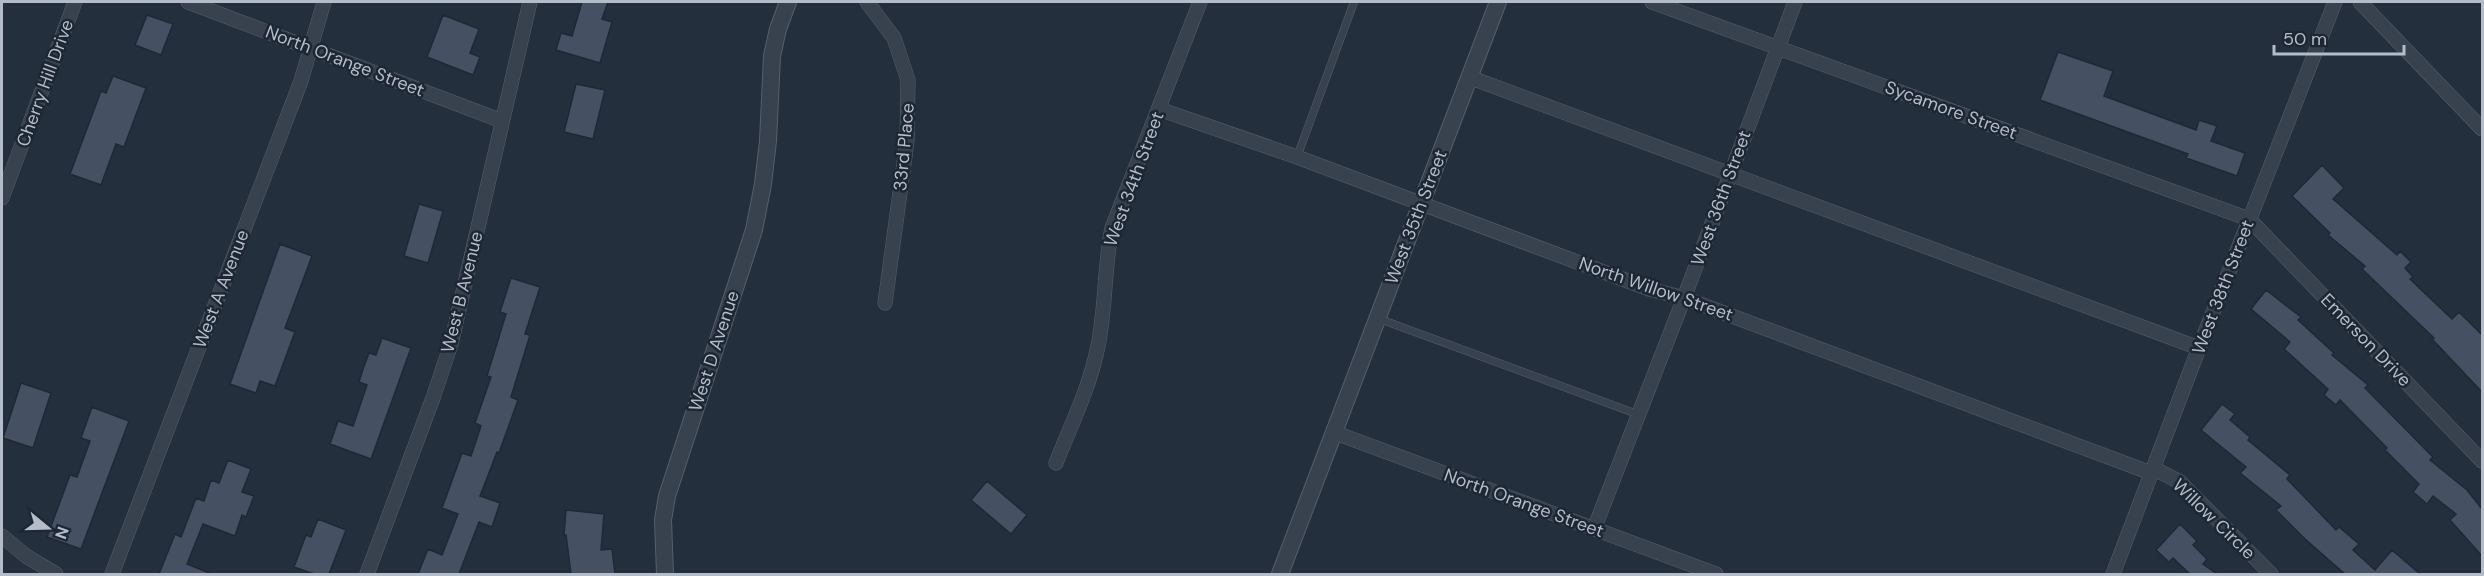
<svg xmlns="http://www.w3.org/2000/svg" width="2484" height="576" viewBox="0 0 2484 576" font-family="'DM Sans',sans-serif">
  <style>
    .building { fill: #455162; stroke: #1f2835; stroke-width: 1.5 }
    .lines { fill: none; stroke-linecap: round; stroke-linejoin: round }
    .service-casing { stroke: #565f6c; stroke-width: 8 }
    .minor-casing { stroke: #565f6c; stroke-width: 15 }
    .tertiary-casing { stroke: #565f6c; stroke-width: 18 }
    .service { stroke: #38414e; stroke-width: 7 }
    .minor { stroke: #38414e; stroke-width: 14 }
    .tertiary { stroke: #38414e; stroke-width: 16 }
    .labels { text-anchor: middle; stroke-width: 5; stroke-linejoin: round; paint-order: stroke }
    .street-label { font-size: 18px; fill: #b4bcc9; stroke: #1d2633 }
  </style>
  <rect width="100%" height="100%" fill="#242f3e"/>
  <path class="building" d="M582 2H608L602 19 612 22 600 63 556 50 561 33 572 36Z
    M147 15 173 24 161 55 135 45Z
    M443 15 479 29 470 53 480 57 473 75 427 57Z
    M2058 52 2113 71 2104 96 2196 130 2199 120 2217 126 2211 141 2245 153 2237 176 2186 158 2188 154 2040 100Z
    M113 76 146 88 124 147 116 144 101 185 70 174 101 91 106 93Z
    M576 84 605 90 593 139 564 132Z
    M2322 165 2344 188 2333 199 2397 255 2400 251 2411 262 2405 268 2413 277 2410 279 2452 319 2459 312 2482 335V392L2432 339 2434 338 2362 269 2365 266 2328 235 2330 233 2292 196Z
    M419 204 443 211 428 263 404 256Z
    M280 244 312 256 285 328 295 332 275 386 260 381 256 393 230 384Z
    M511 278 540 287 525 334 530 335 511 397 518 400 499 453 497 452 480 496 500 503 492 527 479 522 459 574H418L428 549 442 555 458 514 442 508 462 453 471 456 481 426 475 423 491 377 487 376 506 314 500 312Z
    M2266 290 2301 317 2298 320 2334 353 2332 355 2368 385 2365 388 2433 457 2430 460 2467 490 2482 509V556L2450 520 2456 514 2433 496 2427 504 2413 492 2419 484 2385 450 2387 448 2340 400 2336 405 2324 395 2328 389 2284 349 2290 342 2251 309Z
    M382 338 411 348 371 459 330 444 338 421 353 426 367 385 359 382 363 369 369 353 376 355Z
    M21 383 51 393 33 448 3 438Z
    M2222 404 2235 414 2230 420 2250 437 2248 440 2290 475 2287 479 2336 530 2339 527 2359 544 2353 550 2375 570 2392 550 2420 574H2345L2305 539 2276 510 2281 506 2240 473 2246 467 2201 430Z
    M92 407 129 421 81 549 47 537 70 475 77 477 90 441 81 438Z
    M228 460 251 469 242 492 254 496 246 517 242 515 235 536 203 524 187 564 212 574H159L175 534 181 537 196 498 204 501 211 480 219 483Z
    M987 481 1027 515 1011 534 971 500Z
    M566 510 604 514 601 550 612 549 615 574H571L566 535H564Z
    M318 519 346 530 329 574H314L294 567 306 535 311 537Z
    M2180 524 2197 541 2193 545 2207 559 2203 564 2217 574H2190L2173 558 2169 562 2156 550Z"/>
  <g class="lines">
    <defs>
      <path id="service" d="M1297 157 1354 2
        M1377 318 1637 414"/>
      <path id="minor" d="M188 2 502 121
        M867 2 894 38 908 80 907 141 885 303
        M1652 2 2249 219 2482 461
        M2360 2 2482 129
        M1469 77 2199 348
        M1159 109 1297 157 1649 289 1684 298 2151 473
        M2 198 75 2
        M1333 432 1716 574
        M1056 463C1071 425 1090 387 1098 346 1106 307 1104 267 1112 228L1200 2
        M2153 468 2180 482 2271 574
        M1594 529 1684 298 1795 2
        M2 536 26 556 56 574
        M112 574 301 81 324 2
        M367 574 433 398 451 344 530 2
        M2113 574 2199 348 2335 2"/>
      <path id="tertiary" d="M665 574 663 520 667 496 754 230 763 184 768 141 772 56 778 29 788 2
        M1280 574 1498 2"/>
    </defs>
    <use href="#service" class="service-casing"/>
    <use href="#minor" class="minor-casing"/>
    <use href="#tertiary" class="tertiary-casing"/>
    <use href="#service" class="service"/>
    <use href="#minor" class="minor"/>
    <use href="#tertiary" class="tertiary"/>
  </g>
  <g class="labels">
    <g class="street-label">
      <text transform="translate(345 61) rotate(21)" y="6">North Orange Street</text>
      <text transform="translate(45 83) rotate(-70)" y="6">Cherry Hill Drive</text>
      <text transform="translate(1951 110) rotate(20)" y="6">Sycamore Street</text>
      <text transform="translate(904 147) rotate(-85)" y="6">33rd Place</text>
      <text transform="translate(1134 179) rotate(-70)" y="6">West 34th Street</text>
      <text transform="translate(1721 198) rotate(-70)" y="6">West 36th Street</text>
      <text transform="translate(1416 217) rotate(-69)" y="6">West 35th Street</text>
      <text transform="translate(2223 287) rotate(-69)" y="6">West 38th Street</text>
      <text transform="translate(221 289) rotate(-69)" y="6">West A Avenue</text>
      <text transform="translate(1656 289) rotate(19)" y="6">North Willow Street</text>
      <text transform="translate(462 292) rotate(-76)" y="6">West B Avenue</text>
      <text transform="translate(2366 340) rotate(46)" y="6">Emerson Drive</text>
      <text transform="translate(714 351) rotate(-72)" y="6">West D Avenue</text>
      <text transform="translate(1524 503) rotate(20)" y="6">North Orange Street</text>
      <text transform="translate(2214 519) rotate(44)" y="6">Willow Circle</text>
    </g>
  </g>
  <rect width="2484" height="576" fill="none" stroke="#b4bcc9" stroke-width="6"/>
  <g transform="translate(48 528) rotate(109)" stroke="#1d2633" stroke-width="4.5" paint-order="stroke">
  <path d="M0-4.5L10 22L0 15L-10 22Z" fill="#b4bcc9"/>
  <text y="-9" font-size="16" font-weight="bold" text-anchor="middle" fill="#b4bcc9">N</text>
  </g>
  <path d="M2274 45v9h130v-9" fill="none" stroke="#b4bcc9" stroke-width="3"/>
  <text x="2283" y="45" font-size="18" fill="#b4bcc9" stroke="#1d2633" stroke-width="4.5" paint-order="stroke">50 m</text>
</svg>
